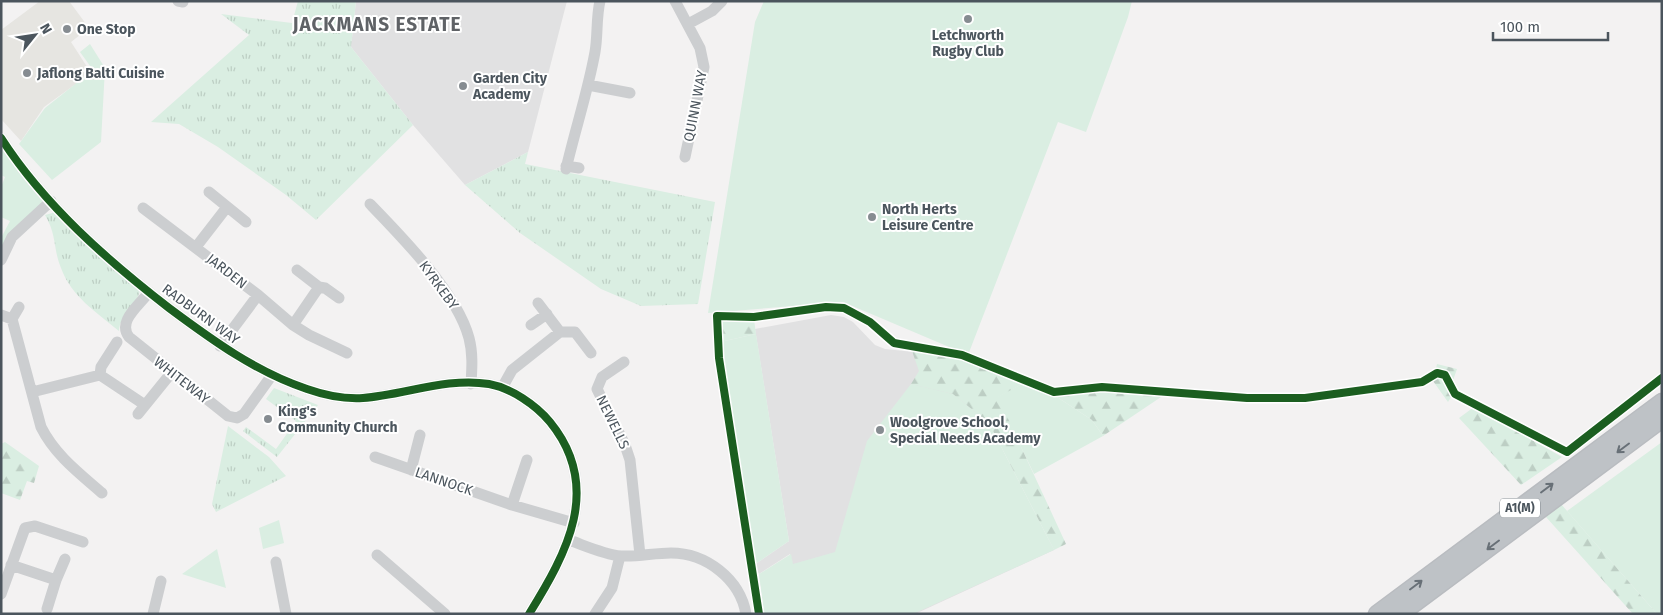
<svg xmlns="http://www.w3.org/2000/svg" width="1663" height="615" viewBox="0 0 1663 615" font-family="'Fira Sans',sans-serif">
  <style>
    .commercial { fill: #e6e5e1 }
    .education { fill: #e1e1e2 }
    .green { fill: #daeee2 }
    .forest { fill: url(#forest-firs) }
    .park { fill: url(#park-tufts) }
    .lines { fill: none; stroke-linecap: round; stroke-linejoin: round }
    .highway-casing { stroke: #b9bcc0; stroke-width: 19 }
    .minor { stroke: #ccced0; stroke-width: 11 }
    .highway { stroke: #bec2c6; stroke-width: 16 }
    .cycleway-casing { stroke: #fff; stroke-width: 11 }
    .cycleway { stroke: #1b5e20; stroke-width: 8 }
    .oneway { stroke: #687077 }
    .poi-dot { fill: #868c91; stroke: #fff; stroke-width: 2 }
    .labels { text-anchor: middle; stroke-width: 4; stroke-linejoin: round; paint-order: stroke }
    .shield { fill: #fff; stroke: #81888e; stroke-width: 1 }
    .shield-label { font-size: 12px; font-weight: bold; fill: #4b555d }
    .poi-label { font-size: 14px; font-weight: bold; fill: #4b555d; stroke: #fff; text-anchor: start }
    .street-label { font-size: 14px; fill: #4b555d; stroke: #fff }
    .district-label { font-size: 19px; font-weight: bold; letter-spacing: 1px; fill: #5f6266; stroke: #fff }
  </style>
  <defs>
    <pattern id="forest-firs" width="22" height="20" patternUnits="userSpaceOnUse" patternTransform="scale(1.25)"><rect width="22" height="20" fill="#daeee2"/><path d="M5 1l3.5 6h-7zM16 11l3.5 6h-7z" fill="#bdcec4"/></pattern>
    <pattern id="park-tufts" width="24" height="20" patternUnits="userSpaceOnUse" patternTransform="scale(1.25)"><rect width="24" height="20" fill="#daeee2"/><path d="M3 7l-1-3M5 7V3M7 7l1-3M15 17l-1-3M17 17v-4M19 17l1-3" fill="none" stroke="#bdcec4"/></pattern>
  </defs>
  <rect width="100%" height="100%" fill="#f3f2f2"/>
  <path class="commercial" d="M40 1H69L89 28 71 42 91 73 44 107 21 141 1 119V30Z"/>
  <path class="education" d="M356 1H567L528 152 465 185 413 125 351 47Z
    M831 315 844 317 853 322 875 345 885 349 924 353 950 360 1054 550 915 614H829L792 564 790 554 759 574 754 565 789 541 755 329Z"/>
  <path class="green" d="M764 1H1132L1128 17 1086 132 1058 122 968 355 843 302 708 313 755 22Z
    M90 44 105 68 101 142 52 180 19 144 45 108 93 70 80 52Z
    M1 143 43 201 1 253V238L10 221 1 217V187L5 177 1 175Z
    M756 334 789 541 754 565 720 342Z
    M911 384 953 394 989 423 1054 550 913 614H764L759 574 791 554 793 564 835 552 867 441Z
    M1022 384 1057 397 1092 420 1103 436 1034 474 997 397Z
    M1662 442V614H1657L1567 511Z
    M279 520 284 543 263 549 259 528Z
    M217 549 226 588 182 574Z"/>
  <path class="forest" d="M719 318 754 319 756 334 720 342Z
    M912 351 960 357 1022 384 998 397 1066 544 1054 550 989 423 953 394 911 384 919 371Z
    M1437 364 1457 369 1450 389 1453 394 1448 402 1433 381Z
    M1102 391 1164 395 1103 436 1092 420 1057 397Z
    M1474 407 1562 457 1521 485 1459 418Z
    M5 442 39 466 34 483 27 481 20 500 1 493V444Z
    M1561 504 1657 614H1633L1546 517Z"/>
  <path class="park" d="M298 1H356L351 47 413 125 316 220 286 195 218 147 179 124 151 122 249 35 221 14 292 23Z
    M528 152 525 164 715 202 698 304 641 306 601 289 520 233 465 185Z
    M56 212 140 290C137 306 120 314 119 331 96 312 71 296 61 268 53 249 57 235 45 215Z
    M274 388 318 405 277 457 243 431 246 427 276 449 296 421 266 399Z
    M228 426 269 457 286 476 216 512 212 504Z"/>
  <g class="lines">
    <defs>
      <path id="highway" d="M1377 614 1662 402
        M1400 614 1662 419"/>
    </defs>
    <use href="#highway" class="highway-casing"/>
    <path class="minor" d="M178 1 183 2
      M675 1 700 48 704 67 685 157
      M688 24 712 11 722 1
      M588 85 630 93
      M1 138C44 205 107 260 169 308 212 340 256 372 307 389 324 395 346 399 363 398 404 395 447 377 489 384 511 388 536 405 550 422 603 487 567 553 529 614
      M566 166 579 168
      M566 169C575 130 588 91 595 52 598 35 596 18 600 1
      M209 192 246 222
      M370 204C402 237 457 293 469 338 473 353 472 368 471 384
      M143 208 258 295 293 325 309 335 347 353
      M196 247 227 207
      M1 260 12 237 51 201
      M319 287 325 288 339 298
      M149 292C139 306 117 321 129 337L228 416 237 418 244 414 272 375
      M1 315 12 319 19 307
      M12 319 41 427C55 455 79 473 102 493
      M293 325 319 287 297 270
      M531 325 547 314
      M560 332H575L591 353
      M220 346 258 295
      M624 362 602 377 597 389 625 445 630 460 640 555
      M100 375 101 367 117 342
      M502 388 512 370 560 332 538 303
      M32 392 100 375 145 405
      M138 414 172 372
      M375 457 512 505 574 523
      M411 470 420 435
      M512 505 527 460
      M569 540C586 546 603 554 621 556 638 557 654 553 671 553 706 553 740 579 746 614
      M377 555 445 614
      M276 562 286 614
      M11 565 56 580 47 609
      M56 580 65 559
      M1 594 25 528 35 526 83 542
      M153 614 161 581
      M595 614 612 588 620 556"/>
    <use href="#highway" class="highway"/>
    <defs>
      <path id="cycleway" d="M1 138C44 205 107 260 169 308 212 340 256 372 307 389 324 395 346 399 363 398 404 395 447 377 489 384 511 388 536 405 550 422 603 487 567 553 529 614
        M759 614 719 358 717 316 754 317 826 307 844 308 870 322 894 343 962 355 1054 392 1102 387 1247 398H1305L1422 382 1437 373 1445 375 1455 394 1567 452 1662 378"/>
    </defs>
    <use href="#cycleway" class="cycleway-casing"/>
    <use href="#cycleway" class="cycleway"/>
  </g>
  <defs><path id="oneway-shaft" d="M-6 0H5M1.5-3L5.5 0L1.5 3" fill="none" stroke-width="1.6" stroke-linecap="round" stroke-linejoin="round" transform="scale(1.25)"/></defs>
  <g class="oneway">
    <use href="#oneway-shaft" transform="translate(1623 448) rotate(143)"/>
    <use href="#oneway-shaft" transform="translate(1547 488) rotate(-37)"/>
    <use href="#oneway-shaft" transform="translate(1493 545) rotate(143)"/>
    <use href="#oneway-shaft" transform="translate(1416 585) rotate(-37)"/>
  </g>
  <g class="poi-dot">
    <circle cx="968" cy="19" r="5"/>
    <circle cx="67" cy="29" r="5"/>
    <circle cx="27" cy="73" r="5"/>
    <circle cx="463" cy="86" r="5"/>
    <circle cx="872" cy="217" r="5"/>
    <circle cx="268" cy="419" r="5"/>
    <circle cx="880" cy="430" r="5"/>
  </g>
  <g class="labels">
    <rect class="shield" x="1500" y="498.5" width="40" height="19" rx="4"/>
    <g class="shield-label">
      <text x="1520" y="512">A1(M)</text>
    </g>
    <g class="poi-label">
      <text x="77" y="34">One Stop</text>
      <text x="968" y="40" text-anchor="middle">Letchworth<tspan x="968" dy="16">Rugby Club</tspan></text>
      <text x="37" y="78">Jaflong Balti Cuisine</text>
      <text x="473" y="83">Garden City<tspan x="473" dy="16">Academy</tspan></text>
      <text x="882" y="214">North Herts<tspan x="882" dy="16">Leisure Centre</tspan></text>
      <text x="278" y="416">King's<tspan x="278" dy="16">Community Church</tspan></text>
      <text x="890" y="427">Woolgrove School,<tspan x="890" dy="16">Special Needs Academy</tspan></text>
    </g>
    <g class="street-label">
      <text transform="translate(695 106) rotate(-79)" y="5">QUINN WAY</text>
      <text transform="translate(227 271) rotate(38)" y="5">JARDEN</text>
      <text transform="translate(439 285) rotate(54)" y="5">KYRKEBY</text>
      <text transform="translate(201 314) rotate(36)" y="5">RADBURN WAY</text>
      <text transform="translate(182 380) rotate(38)" y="5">WHITEWAY</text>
      <text transform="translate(613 422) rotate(64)" y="5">NEWELLS</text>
      <text transform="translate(444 481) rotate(19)" y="5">LANNOCK</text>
    </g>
    <g class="district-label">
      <text x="377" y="31">JACKMANS ESTATE</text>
    </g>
  </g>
  <rect width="1663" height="615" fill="none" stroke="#4b555d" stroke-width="5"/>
  <g transform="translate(35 35) rotate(60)" stroke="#ffffff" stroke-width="4" paint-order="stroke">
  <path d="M0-4L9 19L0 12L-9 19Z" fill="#4b555d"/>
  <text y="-8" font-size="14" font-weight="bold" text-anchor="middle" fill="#4b555d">N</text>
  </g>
  <path d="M1493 32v8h115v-8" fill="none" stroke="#4b555d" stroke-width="2.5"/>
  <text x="1500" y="32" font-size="15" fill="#4b555d" stroke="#ffffff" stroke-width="4" paint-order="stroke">100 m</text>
</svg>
